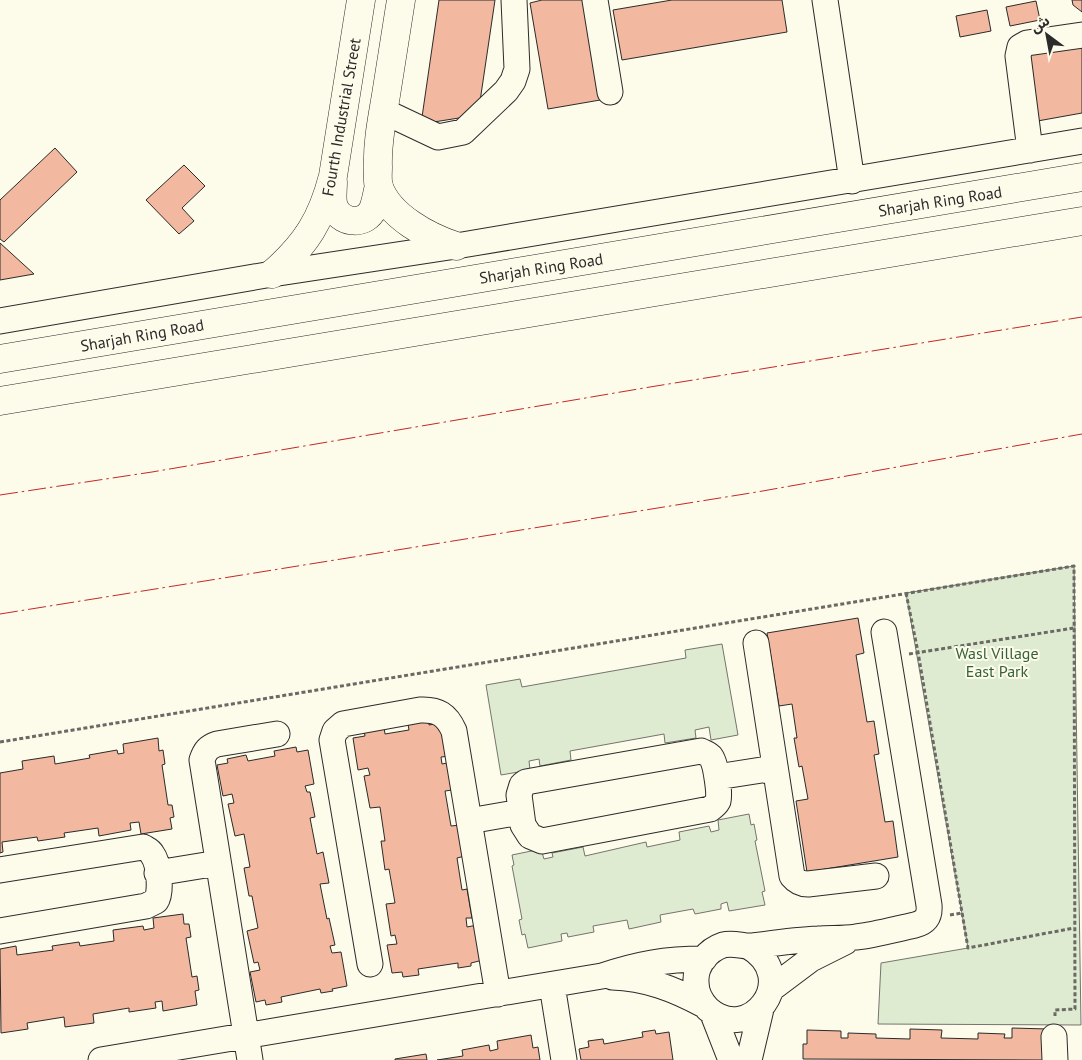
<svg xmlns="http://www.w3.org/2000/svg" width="1082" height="1060" viewBox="0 0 1082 1060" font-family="'PT Sans','Noto Sans Arabic',sans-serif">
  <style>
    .green { fill: #deebd1; stroke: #74746e }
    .building { fill: #f2b8a0; stroke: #2b2b2b }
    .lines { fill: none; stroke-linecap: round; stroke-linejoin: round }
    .minor-casing { stroke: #2b2b2b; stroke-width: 27 }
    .major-casing { stroke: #2b2b2b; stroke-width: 29 }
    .highway-casing { stroke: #2b2b2b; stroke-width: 29 }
    .path { stroke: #6a6964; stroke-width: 3; stroke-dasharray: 4 2.5; stroke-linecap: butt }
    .minor { stroke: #fdfbea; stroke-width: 25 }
    .major { stroke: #fdfbea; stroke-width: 28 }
    .highway { stroke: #fdfbea; stroke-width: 28 }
    .power { stroke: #c62828; stroke-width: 1; stroke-dasharray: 18 4 2.5 4; stroke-linecap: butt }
    .labels { text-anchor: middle; stroke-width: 4; stroke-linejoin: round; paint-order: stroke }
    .street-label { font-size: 16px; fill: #2b2b2b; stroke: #fdfbea }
    .park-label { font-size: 16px; fill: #34623c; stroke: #fdfbea }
  </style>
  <rect width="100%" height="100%" fill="#fdfbea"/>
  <path class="green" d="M1074 566 1081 1025 878 1024 881 963 968 948 906 593Z
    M722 644 738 735 711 740 709 727 695 730 696 738 665 743 664 734 570 751 571 760 540 766 539 759 529 761 530 770 501 775 486 685 520 679 522 687 686 658 685 650Z
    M749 814 751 825 754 824 757 840 755 841 765 891 762 892 765 905 729 911 727 902 721 904V909L695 914 693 909 660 915 661 922 629 929 627 920 593 926 594 932 568 937 567 933 561 934 562 941 528 948 525 934 522 935 519 920 522 919 512 866 514 865 512 855 541 849 544 859 553 857 552 853 583 847 585 856 646 842 647 847 680 840 679 832 709 826 711 832 719 830 718 820Z"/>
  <path class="building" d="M439 0H495L478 115 421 124Z
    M542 0H589L606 99 548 109 530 3Z
    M672 0H782L787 32 622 60 613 10Z
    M1072 0H1082V12L1073 5Z
    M1036 1 1040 20 1010 26 1006 7Z
    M987 10 991 31 960 37 956 16Z
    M1082 44V113L1032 122 1021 55Z
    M55 148 77 172 4 242 0 239V200Z
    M184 165 205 186 182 208 194 221 179 234 146 200Z
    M0 243 34 274 0 280Z
    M858 618 864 653 856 655 867 722 874 721 879 754 874 755 885 822 893 821 898 857 807 872 796 801 808 799 802 766 799 767 794 738H797L792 704 779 706 767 633Z
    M429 721V725L445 722 450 756 441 757 442 764 447 763 452 790 445 791 451 826 460 825 465 856 457 858 462 890 467 889 472 918H466L467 927 477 925 483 960 471 963V966L458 968V963L418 969 419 975 403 977 402 972 392 973 387 945 397 944 395 935 391 936 386 904 395 903 389 869 385 870 381 841H385L380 807 370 808 364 776 370 775 368 768 358 770 353 738 365 736 364 731 384 727 385 734 409 730 408 724Z
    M158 738 159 751 163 750 165 764 162 765 168 805H172L174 817 170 818 172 829 141 834 139 822 130 823 131 830 99 836 98 828 64 833 65 837 38 841 37 837 2 842 3 852 0 853V773L23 769 22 761 54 756 55 764 90 758 89 755 117 750 118 754 124 753 123 744Z
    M296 747 297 752 308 750 314 784 305 786 307 792H310L315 817 310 818 317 854 323 852 329 883 320 884 327 919 329 918 335 945 330 946 332 953 341 952 347 986 332 989 333 991 321 993 320 989 281 997 282 1002 266 1005 265 1000 256 1002 250 972 260 970 258 962 254 963 247 931 258 928 252 896H249L244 868 250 867 244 834 235 836 228 804 234 803 232 794 223 796 217 765 228 763 227 759 246 755 248 761 275 756 274 751Z
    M183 914 184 924H189L191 937 186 938 192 977 197 976 199 990 195 991 197 1005 163 1011 162 1001 155 1002 156 1008 129 1012V1008L93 1014 94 1023 65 1027 64 1017 27 1023 28 1029 1 1033 0 949 16 946 17 955 53 950 52 946 79 942 80 946 114 941 113 930 143 926 144 930 154 928 153 918Z
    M1012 1028 1048 1029 1047 1060 803 1059V1044H807V1030L841 1031V1038H848V1033L876 1034V1038L910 1039V1029L942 1030 941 1038 978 1039V1033L1005 1034 1004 1038H1012Z
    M655 1030 656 1034 669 1032 673 1060H581L579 1049 589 1047 588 1041 603 1039 604 1044 643 1037 642 1032Z
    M531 1035 533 1048 538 1047 540 1060H437L463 1056 462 1050 489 1045 490 1051 498 1049 497 1041Z
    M426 1054 427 1060H395V1059Z"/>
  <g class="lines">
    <defs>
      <path id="minor" d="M595 0 610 92
        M825 0 852 181
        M383 111 438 137 463 132 506 91 513 81 517 69 514 0
        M1030 150 1018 56 1020 47 1027 43 1082 35
        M0 321 272 274 456 246 1082 141
        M756 643 792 876C797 882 801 884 808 884L876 876
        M701 751C705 753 709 754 711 757 716 764 720 793 718 801 716 805 713 807 710 809L542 841 530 836 523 825 519 795 522 785 526 782Z
        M717 777 775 768
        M469 821 521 812
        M0 870 143 847C146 849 150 850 152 854 159 863 162 892 156 901L146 906 0 931
        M157 873 218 863
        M748 946C803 978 749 1046 708 1009 701 1002 696 992 696 982 695 965 708 950 723 945 734 942 743 947 753 946 775 943 796 940 818 939 830 938 843 939 856 937 875 935 896 929 915 925 926 922 930 916 929 905L884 632
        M370 964 332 740 335 731 343 724 420 710C438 709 447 715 454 731L498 994
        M612 977C646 978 674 989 704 1005
        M552 985 564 1060
        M771 989 811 959 845 942
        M713 1014 731 1060
        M1054 1037 1055 1060
        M101 1060 602 976C638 964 665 959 704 959
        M250 1060 202 760C205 751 208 747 217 744L277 734
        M749 1060 761 1009"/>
      <path id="major" d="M401 0C396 32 391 63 386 95 382 119 377 143 378 167 378 173 377 181 379 187 389 216 428 237 456 246
        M333 182C333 191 331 202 335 209 343 224 366 225 373 209 376 202 377 193 379 186
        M272 274C306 245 322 219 333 176L361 0"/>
      <path id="highway" d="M0 359 1082 177
        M0 401 1082 221"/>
    </defs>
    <use href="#minor" class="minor-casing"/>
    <use href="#major" class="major-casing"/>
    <use href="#highway" class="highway-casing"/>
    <path class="path" d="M906 593 918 652 968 948 1074 928
      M909 654 1074 628
      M0 742 1074 566 1075 1009 1055 1010V1016
      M950 915 962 913"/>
    <use href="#minor" class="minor"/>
    <use href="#major" class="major"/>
    <use href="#highway" class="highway"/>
    <path class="power" d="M0 495 152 472 650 387 1082 317
      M0 614 757 492 1082 434"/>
  </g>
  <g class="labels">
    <g class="street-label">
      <text transform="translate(341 117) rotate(-80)" y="6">Fourth Industrial Street</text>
      <text transform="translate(940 201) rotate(-9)" y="6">Sharjah Ring Road</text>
      <text transform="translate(541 268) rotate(-9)" y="6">Sharjah Ring Road</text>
      <text transform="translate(142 335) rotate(-10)" y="6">Sharjah Ring Road</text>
    </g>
    <g class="park-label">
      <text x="997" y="659">Wasl Village<tspan x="997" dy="18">East Park</tspan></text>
    </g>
  </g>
  <g transform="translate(1047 35) rotate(328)" stroke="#fdfbea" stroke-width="4" paint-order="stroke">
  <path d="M0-4L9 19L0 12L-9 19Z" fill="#2b2b2b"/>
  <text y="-8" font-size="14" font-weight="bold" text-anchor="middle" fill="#2b2b2b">ش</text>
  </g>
</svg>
